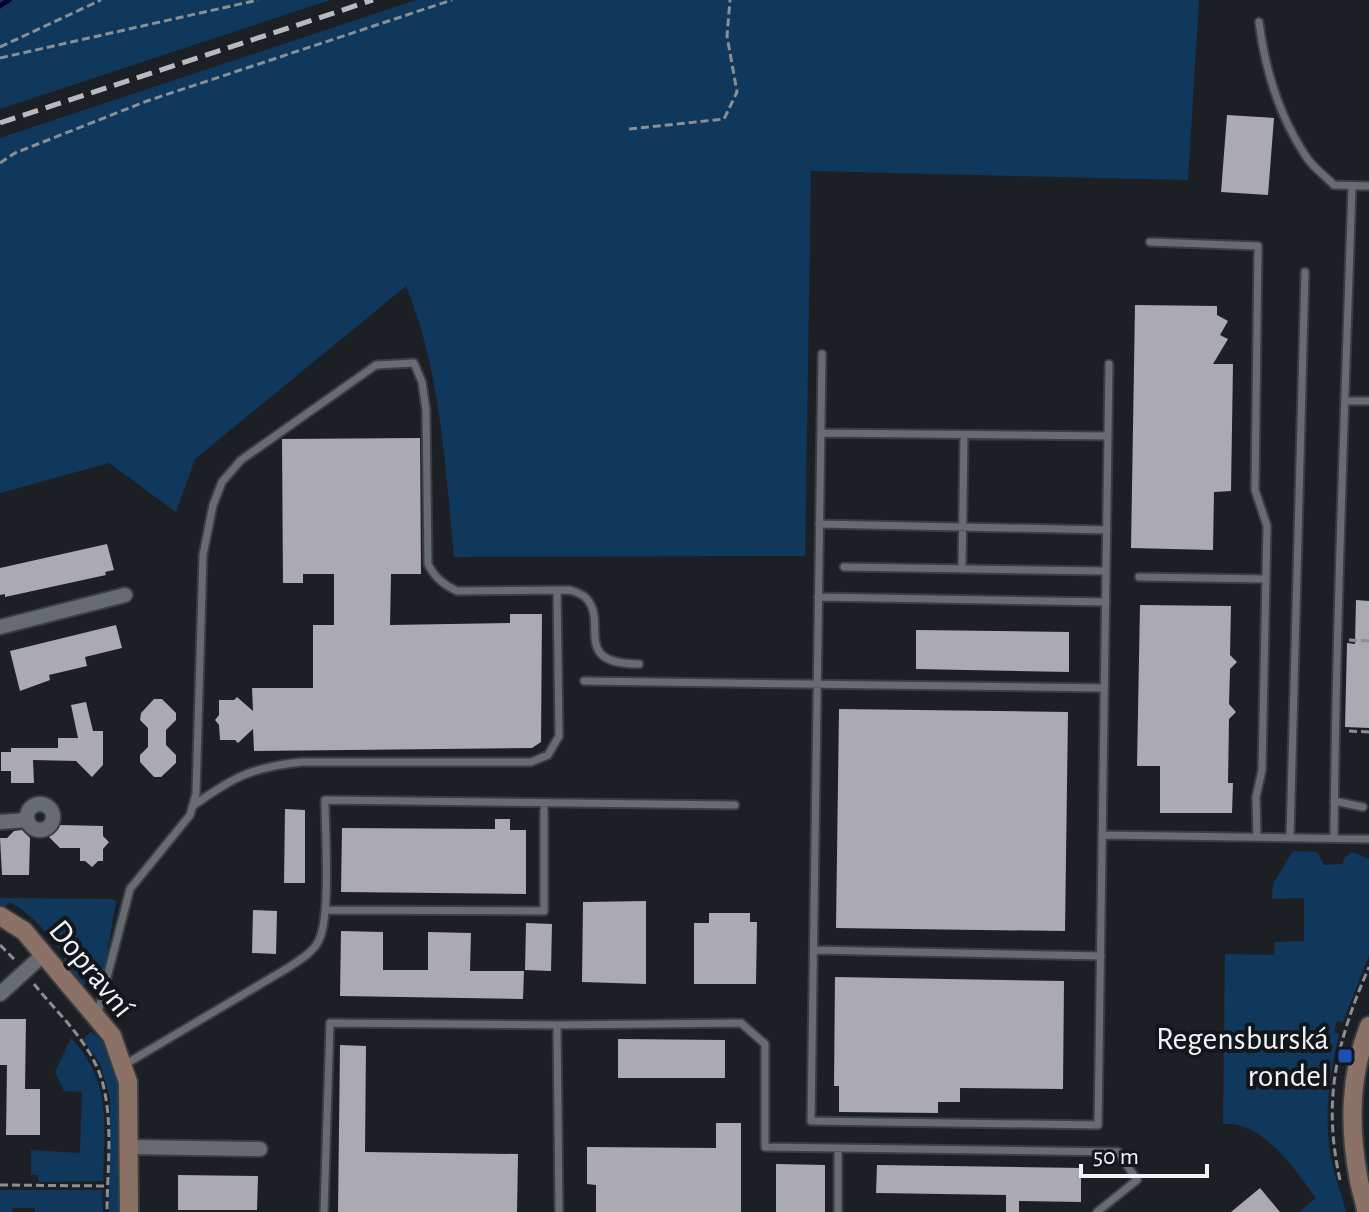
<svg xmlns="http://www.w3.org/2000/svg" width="1369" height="1212" viewBox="0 0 1369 1212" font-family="'Alegreya Sans',sans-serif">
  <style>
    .green { fill: #10385d }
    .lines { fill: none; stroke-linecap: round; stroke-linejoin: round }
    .stream { stroke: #000035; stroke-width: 5 }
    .building { fill: #aba9b1 }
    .lane-casing { stroke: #3a3d41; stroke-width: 11 }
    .street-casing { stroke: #3a3d41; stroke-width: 18 }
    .secondary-casing { stroke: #3a3d41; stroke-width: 22 }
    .path { stroke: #8b8f93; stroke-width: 3; stroke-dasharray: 8 4; stroke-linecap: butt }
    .lane { stroke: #676c72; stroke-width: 7 }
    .street { stroke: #676c72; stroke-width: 14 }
    .secondary { stroke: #8b7166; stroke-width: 18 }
    .rail { stroke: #b7babe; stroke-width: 5; stroke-dasharray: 16 8; stroke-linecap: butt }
    .transit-dot { fill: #1a4fb4; stroke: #13171c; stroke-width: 3 }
    .labels { text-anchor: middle; stroke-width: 8; stroke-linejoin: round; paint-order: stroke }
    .street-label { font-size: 32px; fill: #f1f4f7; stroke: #13171c }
    .poi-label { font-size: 32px; fill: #f1f4f7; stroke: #13171c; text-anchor: end }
  </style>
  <rect width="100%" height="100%" fill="#1c2025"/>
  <path class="green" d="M0 0H330L0 109Z
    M416 0H1199L1188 180 811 171 805 556 454 557C445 466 441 371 406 286L195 459 176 512 109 463 0 493V138Z
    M1293 851 1317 852 1324 865 1342 864 1345 857 1352 852 1369 859V955L1343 1022 1337 1021 1334 1032 1339 1034C1330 1073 1324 1112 1330 1152 1333 1172 1341 1192 1346 1212H1299L1316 1198C1294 1169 1264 1121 1223 1124L1225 954 1274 955 1275 942 1304 941V898L1272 899 1273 884Z
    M0 898 111 899 116 901 104 973C98 984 92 987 80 984L63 963 65 957C49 936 34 914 9 902L6 906H0Z
    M91 1032C112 1043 118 1081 122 1103V1212H109L110 1098 100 1064 83 1039Z
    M71 1038C113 1084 104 1124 103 1181L39 1182 38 1175H31V1150L80 1153 82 1092 64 1091 55 1072Z
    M0 1190H102L103 1212H35L34 1208H13L12 1212H0Z"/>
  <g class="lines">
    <path class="stream" d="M0 6 9 0"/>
  </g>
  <path class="building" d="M1227 115 1274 118 1268 195 1221 192Z
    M1135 305 1217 306V315L1228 321 1220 335 1228 339 1213 364H1233L1231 491 1214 492 1213 550 1131 548Z
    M420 438 421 574H391L390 625 510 623V614H542L541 742 532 748 254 751 253 729 238 743 235 740H220L219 725 215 720 219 715V700H234L237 697 253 711 252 688H313V625H334V574H303V583H283L282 439Z
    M107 544 114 570 105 572 106 575 5 597V594L0 595V568Z
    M1356 600 1369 601V728L1345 727 1347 643 1355 644Z
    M1140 605 1231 606 1230 655 1237 662 1230 669 1229 704 1236 712 1229 719 1228 783H1233L1232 813H1160V766H1137Z
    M116 625 122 648 85 657 87 666 49 675 50 680 20 691 10 651Z
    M916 630 1069 632V672L916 669Z
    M154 699H162L176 713V720L166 730V745L176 755V763L161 777H154L140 762V755L148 747V728L140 720 141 713Z
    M86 702 93 731H103V765L92 777 76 761 33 760 34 783H11V771H1V752H11V748H58V738H78L71 705Z
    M839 709 1068 712 1065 931 836 928Z
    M285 809 305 810V883H284Z
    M495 819H510V830H526V894L341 892 342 828 495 829Z
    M60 825 103 826V836L109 842 103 849V861H98L92 867 85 861H80V848H60L49 837Z
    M22 830 30 838 29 875H2L0 838H7L14 831Z
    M646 901V984L582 982 583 902Z
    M253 910 277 911 276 954 252 953Z
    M709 913H750V922H757L756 984H694V923H709Z
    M526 923 552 924 551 971 525 970Z
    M341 931 383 932V970H428V932L471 933 470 971H524L523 999 340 996Z
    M835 977 1064 981 1063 1089 960 1088V1102H938V1113L839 1112V1086H834Z
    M0 1019H26L25 1089H40V1135H6L7 1065H0Z
    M618 1039 725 1040V1078H618Z
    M340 1045 366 1046 365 1152 518 1154 517 1212H338Z
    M716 1123H741V1212H596V1185L587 1184V1147L716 1148Z
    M776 1164 825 1165V1212H776Z
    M877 1165 1081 1168V1202L1019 1201V1212H1006V1195L876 1193Z
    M178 1175 258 1176 257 1210H178Z
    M1260 1188 1280 1212H1231Z"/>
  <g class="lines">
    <defs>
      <path id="lane" d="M1259 22C1265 69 1280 118 1307 158 1314 168 1325 176 1334 185L1369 186
        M1150 242 1258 246 1255 490 1267 526 1262 770 1256 797 1257 837
        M822 354 811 1121 1098 1125 1109 364
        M1345 401H1369
        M821 433 1108 436
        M819 524 1107 530
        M844 567 1106 571
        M962 568 964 435
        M1139 577 1266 579
        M818 597 1106 602
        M584 681 1104 688
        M1334 801 1363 807
        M193 806C233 777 252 767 302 762H531L548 755 559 736 557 590
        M1102 835 1369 839
        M1290 837 1305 272
        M1334 838C1336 621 1345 403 1352 186
        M325 910 544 911V803
        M814 950 1101 956
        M97 1016 130 889 190 815 196 794 203 555 213 505 222 482 241 460 376 365 414 363 422 382 426 410 428 564C435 578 443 584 457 591L570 590C576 592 583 594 587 599 608 624 571 664 639 664
        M124 1065 286 969C298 961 313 953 319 940 331 915 325 832 325 800L735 805
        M838 1150V1212
        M324 1212 330 1023 557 1025
        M559 1212 557 1025 741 1023 765 1044V1147L1118 1152 1137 1180 1097 1212"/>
      <path id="street" d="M0 627 125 595
        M27 817a13 13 0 1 1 26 0a13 13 0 1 1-26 0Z
        M0 822 27 820
        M0 994 44 954
        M129 1147 260 1149"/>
      <path id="secondary" d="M0 916 24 931 112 1036 128 1082 129 1212
        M1366 1212C1365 1201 1361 1192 1359 1181 1349 1128 1349 1077 1369 1026"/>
    </defs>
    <use href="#lane" class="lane-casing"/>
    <use href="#street" class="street-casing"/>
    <use href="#secondary" class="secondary-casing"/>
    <path class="path" d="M0 47 101 0
      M0 58 258 0
      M629 129 724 119 737 92 727 36 730 0
      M0 163 15 153 147 101 452 0
      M1349 640 1369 641
      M1349 731 1369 732
      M0 945 14 959
      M34 984C54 1009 81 1034 95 1063 116 1104 107 1167 107 1212
      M1340 1180C1322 1099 1337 1041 1369 967
      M0 1185 108 1186"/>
    <use href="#lane" class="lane"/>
    <use href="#street" class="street"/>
    <use href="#secondary" class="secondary"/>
    <path class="rail" d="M0 123 373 0"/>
  </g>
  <rect class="transit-dot" x="1337" y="1048" width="16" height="16" rx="4"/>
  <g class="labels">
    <g class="street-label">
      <text transform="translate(92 968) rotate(51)" y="11">Dopravní</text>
    </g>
    <g class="poi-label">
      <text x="1329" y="1049">Regensburská<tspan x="1329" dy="37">rondel</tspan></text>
    </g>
  </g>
  <path d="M1081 1164v12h126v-12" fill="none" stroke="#f1f4f7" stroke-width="4"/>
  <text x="1093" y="1164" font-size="24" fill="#f1f4f7" stroke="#13171c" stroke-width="6" paint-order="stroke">50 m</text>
</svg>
